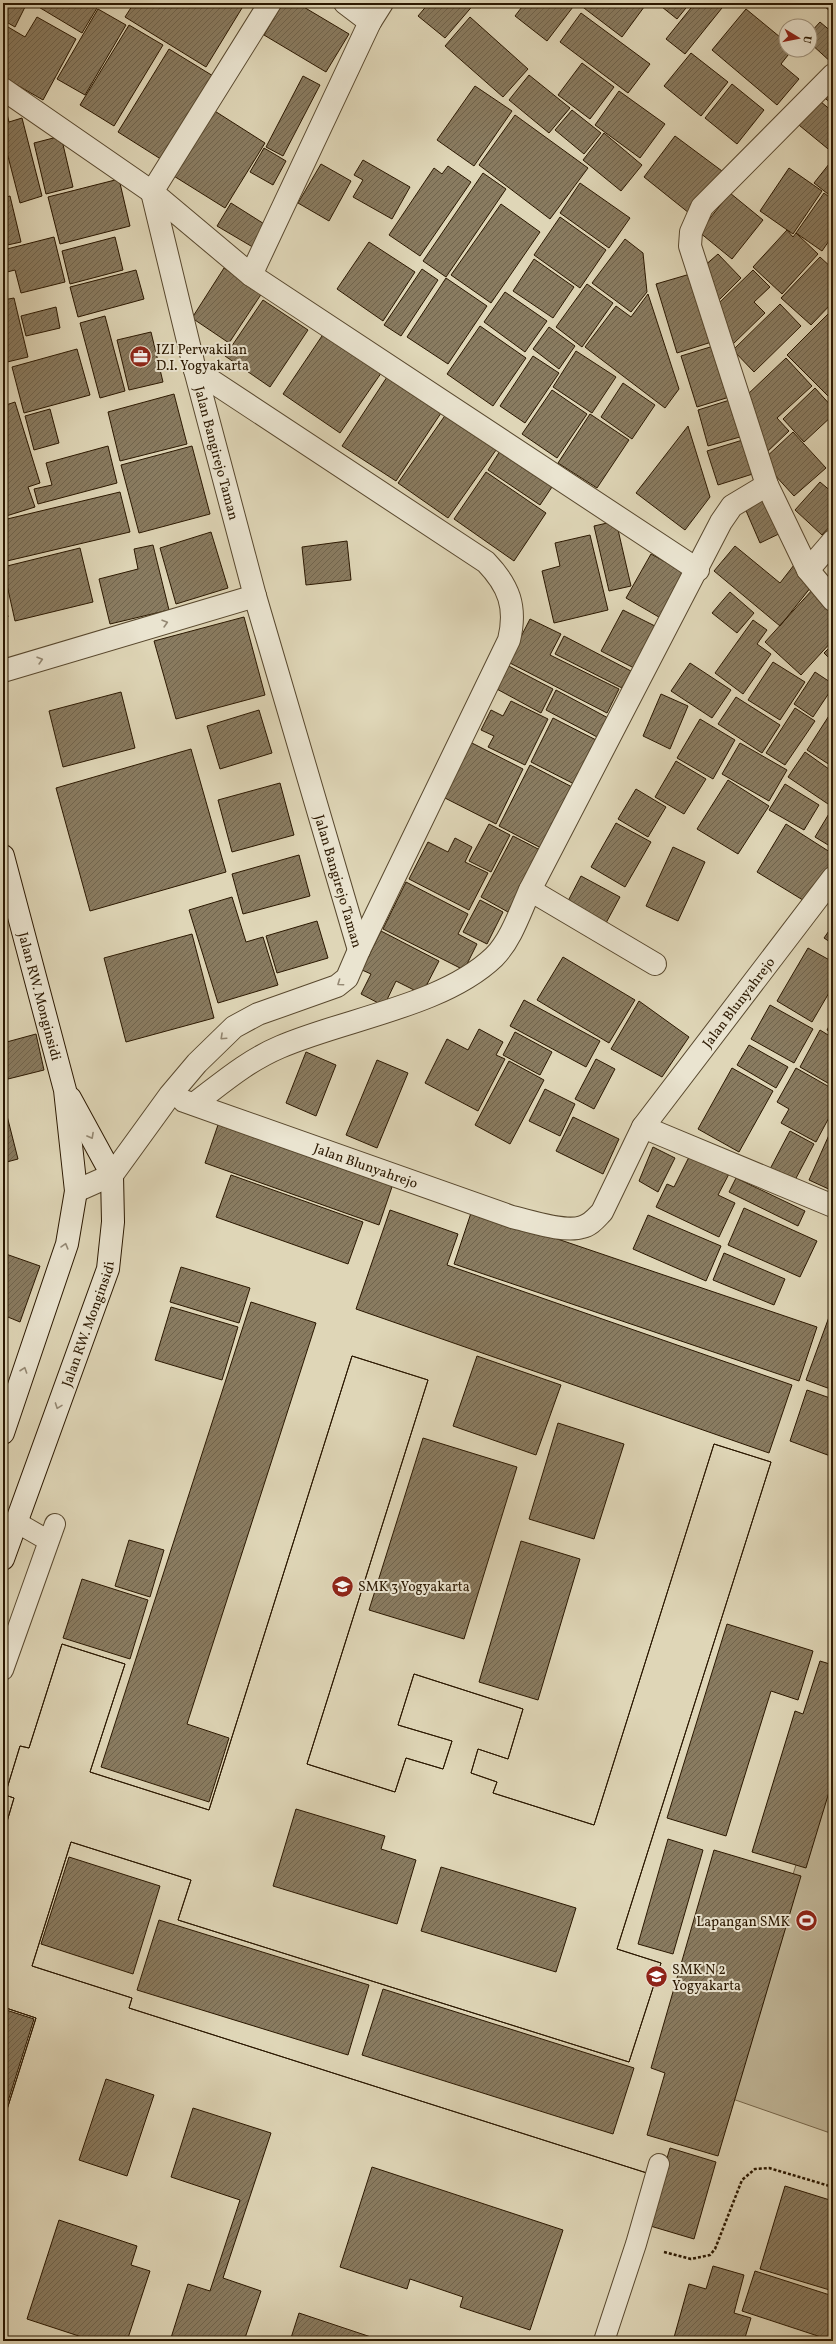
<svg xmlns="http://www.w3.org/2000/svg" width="836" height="2344" viewBox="0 0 836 2344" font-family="Vollkorn,serif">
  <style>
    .grass { fill: #c0b698; stroke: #76674c }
    .building { fill: url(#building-hatch); stroke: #2b1801; fill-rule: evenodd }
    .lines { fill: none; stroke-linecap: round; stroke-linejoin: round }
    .service-casing { stroke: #58482e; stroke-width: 22 }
    .minor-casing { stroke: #58482e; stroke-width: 24 }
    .secondary-casing { stroke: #2b1801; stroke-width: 24 }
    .path { stroke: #2b1801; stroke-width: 2.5; stroke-dasharray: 3 2; stroke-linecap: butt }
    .service { stroke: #eae4d0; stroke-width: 20 }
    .minor { stroke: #eae4d0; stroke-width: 22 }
    .secondary { stroke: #eae4d0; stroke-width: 22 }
    .oneway { stroke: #948873 }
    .labels { text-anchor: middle; stroke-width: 4; stroke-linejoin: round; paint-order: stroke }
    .poi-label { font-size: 14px; fill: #2b1801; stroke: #eae4d0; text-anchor: start }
    .street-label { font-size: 14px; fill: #2b1801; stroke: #eae4d0 }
  </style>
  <defs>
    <pattern id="building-hatch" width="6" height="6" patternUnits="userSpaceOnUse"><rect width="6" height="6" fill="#897b60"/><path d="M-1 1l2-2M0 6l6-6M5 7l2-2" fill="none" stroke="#70644d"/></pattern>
  </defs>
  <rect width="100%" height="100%" fill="#dfd6b7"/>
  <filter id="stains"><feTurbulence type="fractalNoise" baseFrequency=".005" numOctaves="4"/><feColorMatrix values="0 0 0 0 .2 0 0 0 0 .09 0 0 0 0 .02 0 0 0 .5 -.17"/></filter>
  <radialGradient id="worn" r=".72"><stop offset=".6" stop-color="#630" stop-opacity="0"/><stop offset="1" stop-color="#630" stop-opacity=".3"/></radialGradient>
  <path class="grass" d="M833 1746V2134L724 2096Z"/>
  <path class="building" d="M3 3H27L15 27 3 20Z
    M32 3H100L82 33Z
    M134 3H234L242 8 206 67 125 17Z
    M283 3H297L349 34 326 72 264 35Z
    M429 3H475L445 38 418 16Z
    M525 3H576L547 41 515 16Z
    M581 3H647L622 37 580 5Z
    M657 3H690L677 19Z
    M695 3H726L685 54 666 39Z
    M821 3H833V14Z
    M98 9 126 25 85 95 57 79Z
    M746 9 786 42V50H792L781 64 799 79 777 105 712 50Z
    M581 13 650 64 628 93 560 42Z
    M37 17 76 39 43 100 3 77V24L25 37Z
    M470 17 528 69 503 97 445 46Z
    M820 22 833 33V64L810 43V33Z
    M129 25 163 45 114 126 80 105Z
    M169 49 218 79 167 163 118 132Z
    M691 53 728 82 701 116 664 86Z
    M582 63 614 87 590 119 558 95Z
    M529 75 570 108 549 133 509 100Z
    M303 76 320 85 283 156 266 147Z
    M833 78V105L819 93Z
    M732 84 764 110 737 144 705 118Z
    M475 86 512 111 474 166 437 140Z
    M619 91 665 124 640 158 595 125Z
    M814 96 833 112V153L794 121Z
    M210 108 265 143 225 208 169 173Z
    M6 110 9 122 22 118 42 196 20 203 3 137V111Z
    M572 110 601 133 584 154 555 130Z
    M515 115 588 168 550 219 479 165Z
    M604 133 642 165 621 191 583 160Z
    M61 136 73 187 46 194 34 143Z
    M675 136 722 171 689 213 644 177Z
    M264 148 286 161 273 185 250 172Z
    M833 159V198L814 183Z
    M363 160 410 187 392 219 353 197 363 180 354 175Z
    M321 164 351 181 329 221 298 203Z
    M448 166 471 182 420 256 389 235 434 168 442 174Z
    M789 168 822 191 793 234 760 211Z
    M483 173 506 189 446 277 423 261Z
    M119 179 130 226 60 244 48 197Z
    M580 183 630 218 609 248 560 213Z
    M730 193 763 220 732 259 699 232Z
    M824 193 833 200V235L822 251 796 233Z
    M10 196 21 242 3 246V198Z
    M231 203 269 227 256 249 217 226Z
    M501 204 540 232 491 303 451 275Z
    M560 217 606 250 580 288 534 255Z
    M787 230 793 237 796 233 818 254 782 294 753 267Z
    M54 237 65 282 21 293 15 270 3 273V250Z
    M115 237 123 270 70 284 62 251Z
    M625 239 643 253 647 292 631 312 592 283Z
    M369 242 415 272 383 321 337 289Z
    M718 254 741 278 716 303 703 267Z
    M820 257 833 269V302L811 325 781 298Z
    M534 259 574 287 553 318 513 291Z
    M224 268 262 293 229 343 192 318Z
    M422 269 438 280 401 336 384 325Z
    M136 270 144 299 78 317 70 287Z
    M753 270 770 287 754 302 765 313 732 345 718 304Z
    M697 272 718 340 677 353 656 284Z
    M446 278 487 306 448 364 407 337Z
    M587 284 613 303 582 347 556 327Z
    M505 292 547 321 525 352 484 322Z
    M648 294 679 389 665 408 585 347 616 306 631 317Z
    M14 298 28 357 3 363V300Z
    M263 300 308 330 270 387 225 356Z
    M780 304 801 326 754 372 733 350Z
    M56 307 60 328 26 336 21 316Z
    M833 309V401L787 355Z
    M105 316 125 391 100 398 80 323Z
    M480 326 526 358 493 406 447 374Z
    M328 327 386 366 340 433 283 394Z
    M549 327 575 346 559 369 533 349Z
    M151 332 163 382 129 390 117 340Z
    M720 344 736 395 697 407 681 356Z
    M77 349 90 395 24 413 12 367Z
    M576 351 616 377 592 413 553 387Z
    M533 356 559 373 525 423 500 406Z
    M786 358 812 386 777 418 789 431 765 454 747 395Z
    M389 374 443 410 396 481 342 446Z
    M623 383 655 405 632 439 601 417Z
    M815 388 833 408V415L804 442 783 419Z
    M552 390 587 414 557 458 522 434Z
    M174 394 187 444 120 461 108 412Z
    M736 398 747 435 708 446 698 410Z
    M15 402 40 483 28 487 35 507 3 517V406Z
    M451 407 501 443 448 518 398 483Z
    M50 409 59 443 34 450 25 416Z
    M590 414 629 440 597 488 558 463Z
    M688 426 710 497 685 530 636 493Z
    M793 432 826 468 794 496 762 461Z
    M749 438 759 472 718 485 707 451Z
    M505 443 558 478 540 505 488 470Z
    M108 446 117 483 38 504 34 489 52 485 46 463Z
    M192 446 210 514 139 533 121 465Z
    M486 472 546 513 514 561 454 519Z
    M820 482 833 493V523L822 535 795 510Z
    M120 492 130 532 7 561 3 543V520Z
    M769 495 785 531 760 543 744 506Z
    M616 521 631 586 609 591 594 526Z
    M211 532 228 588 176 604 160 548Z
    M590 535 608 610 554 623 542 571 560 566 555 543Z
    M347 541 351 580 306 585 302 547Z
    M153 545 169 610 110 624 99 579 138 569 134 549Z
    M735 546 780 583 794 565 815 582 780 626 714 571Z
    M80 548 93 602 15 621 3 567Z
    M651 554 689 575 664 620 626 598Z
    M813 589 833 608V640L801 675 765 642Z
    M730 592 754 613 737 633 712 613Z
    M3 593 8 617 3 618Z
    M623 610 655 626 634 668 601 651Z
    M244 617 265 695 176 719 154 641Z
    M530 619 561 634 550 655 619 689 607 713 508 662Z
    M753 620 767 630 757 644 771 654 743 694 715 673Z
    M564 636 631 671 622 688 555 654Z
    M833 644V662L824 653Z
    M773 662 805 682 780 720 748 700Z
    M690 663 731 690 712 718 671 691Z
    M507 665 553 689 541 713 495 688Z
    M815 672 833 684V687L813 717 794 704Z
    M556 690 610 719 599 738 546 710Z
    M121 692 135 748 63 767 49 711Z
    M661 694 688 706 670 749 643 736Z
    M736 697 780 725 762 753 718 724Z
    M511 701 548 719 525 765 488 747 494 736 481 730 491 710 503 716Z
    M795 708 815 721 785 765 766 753Z
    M259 710 272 753 220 769 207 726Z
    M832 711H833V767L807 750Z
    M553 718 600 742 578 786 531 762Z
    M700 719 735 740 713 779 677 758Z
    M470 742 523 769 496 824 443 797Z
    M740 743 787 770 769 801 722 774Z
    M191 749 226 872 90 911 56 788Z
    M805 752 833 772V803L831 806 788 777Z
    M676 761 706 779 684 814 655 797Z
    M530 765 574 788 543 849 499 826Z
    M728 780 769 806 738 854 697 829Z
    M280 783 294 835 232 852 218 800Z
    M785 784 819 805 804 830 769 810Z
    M636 789 666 807 648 837 618 819Z
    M833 807V848L815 837Z
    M616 823 651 842 625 887 591 867Z
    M489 824 510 835 491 872 469 861Z
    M786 824 833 854V870L811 905 757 872Z
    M513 836 540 850 508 912 481 897Z
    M455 838 472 847 465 862 488 873 469 910 409 879 428 842 448 852Z
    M673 847 705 862 678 921 646 906Z
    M299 855 310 896 243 914 232 874Z
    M581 876 620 897 606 923 568 901Z
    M406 882 468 914 458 934 477 944 464 970 383 929Z
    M232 897 246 942 263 937 278 985 218 1003 189 910Z
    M480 900 503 912 487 944 463 932Z
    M317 921 328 958 277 973 266 936Z
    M833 925V944L824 938Z
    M381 931 439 961 422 994 396 981 384 1006 361 994 371 974 362 970Z
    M192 934 214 1018 126 1042 104 958Z
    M808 948 833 962V986L812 1022 777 1001Z
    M563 957 635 1000 609 1043 537 1000Z
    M524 1000 600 1041 586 1067 510 1026Z
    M639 1001 689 1037 662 1077 611 1049Z
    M770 1005 813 1029 794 1063 751 1039Z
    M833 1019V1034L827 1030Z
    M479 1029 503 1042 496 1055 505 1059 478 1111 425 1083 447 1039 468 1050Z
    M820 1030 833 1038V1086L800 1067Z
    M515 1032 552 1052 540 1075 503 1055Z
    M36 1034 44 1070 8 1079 3 1057V1043Z
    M749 1045 788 1067 776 1088 737 1065Z
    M306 1052 336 1065 316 1116 286 1103Z
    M596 1059 615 1069 594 1109 575 1099Z
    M377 1060 408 1073 377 1148 346 1135Z
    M509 1061 544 1080 510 1144 475 1125Z
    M732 1068 773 1091 739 1152 698 1129Z
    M796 1068 833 1089V1110L816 1142 781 1123 789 1109 777 1102Z
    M545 1089 575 1104 560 1136 529 1121Z
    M4 1104 18 1159 3 1163V1105Z
    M573 1117 619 1139 603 1174 556 1151Z
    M220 1119 394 1181 379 1225 205 1163Z
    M833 1126V1191L809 1180Z
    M790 1131 814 1144 794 1182 770 1169Z
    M653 1147 675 1158 658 1192 639 1181Z
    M691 1153 730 1172 718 1195 735 1203 719 1237 656 1207 667 1184 674 1187Z
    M231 1175 363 1222 348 1264 216 1217Z
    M736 1178 805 1211 798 1226 729 1192Z
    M744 1208 817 1241 800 1277 728 1245Z
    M390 1210 458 1234 447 1265 792 1385 769 1453 356 1309Z
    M472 1210 817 1327 799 1381 454 1264Z
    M648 1215 721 1246 706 1281 633 1249Z
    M3 1253 40 1266 20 1322 3 1315Z
    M724 1253 785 1279 774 1305 713 1280Z
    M181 1267 250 1288 239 1323 170 1302Z
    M251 1302 316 1323 187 1724 229 1738 209 1802 101 1767Z
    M171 1307 238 1327 222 1380 155 1360Z
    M829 1317 833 1319V1390L806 1380Z
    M352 1356 428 1380 307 1764 395 1792 406 1758 443 1769 452 1741 398 1725 414 1674 523 1709 508 1759 478 1749 471 1773 497 1782 493 1793 594 1825 714 1444 771 1462 617 1949 661 1963 629 2062 178 1920 191 1880 71 1842 32 1966 132 1998 129 2008 650 2174 598 2341H383L299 2313 290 2341H244L261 2291 223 2278 271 2133 193 2108 171 2177 240 2200 210 2291 188 2284 170 2341H127L150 2271 131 2265 137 2246 59 2220 27 2319 94 2341H3V2122L36 2018 3 2007V1835L14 1798 5 1795 20 1746 29 1748 62 1644 125 1664 90 1772 209 1810ZM296 1809 385 1836 381 1849 416 1860 397 1924 273 1886ZM441 1867 576 1908 556 1972 421 1931ZM106 2079 154 2095 127 2176 79 2160ZM372 2167 563 2230 530 2330 460 2307 463 2297 410 2279 407 2289 340 2267Z
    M352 1356 428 1380 307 1764 395 1792 406 1758 443 1769 452 1741 398 1725 414 1674 523 1709 508 1759 478 1749 471 1773 497 1782 493 1793 594 1825 714 1444 771 1462 617 1949 661 1963 629 2062 178 1920 191 1880 71 1842 32 1966 132 1998 129 2008 650 2174 598 2341H3V2122L36 2018 3 2007V1835L14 1798 5 1795 20 1746 29 1748 62 1644 125 1664 90 1772 209 1810Z
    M477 1356 561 1385 536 1455 453 1426Z
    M807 1390 833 1399V1457L790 1441Z
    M558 1423 624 1444 594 1539 529 1519Z
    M423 1438 517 1467 464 1639 369 1610Z
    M129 1540 164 1550 150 1597 115 1586Z
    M521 1541 580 1559 538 1700 479 1682Z
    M82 1579 148 1600 130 1659 63 1638Z
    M727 1624 813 1651 798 1700 771 1691 726 1836 667 1818Z
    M820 1661 833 1665V1779L806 1868 752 1852 795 1711 803 1714Z
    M668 1839 703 1850 673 1954 638 1944Z
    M714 1850 801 1876 718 2156 647 2135 665 2073 651 2068Z
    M69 1857 160 1886 133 1974 41 1944Z
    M159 1920 369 1985 348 2055 137 1990Z
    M383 1989 634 2068 613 2134 362 2055Z
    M3 2009 34 2019 3 2117Z
    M670 2148 716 2162 694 2239 647 2225Z
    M785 2186 833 2201V2291L760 2269Z
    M713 2266 744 2275 734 2313 751 2318 744 2341H673L689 2284 706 2289Z
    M755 2271 833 2296V2341L742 2311Z"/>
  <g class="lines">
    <defs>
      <path id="service" d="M16 1522 49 1541
        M3 1670 55 1524
        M604 2341 636 2244 659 2164"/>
      <g id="minor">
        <path d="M345 3 370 22"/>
        <path d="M833 75 702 207 691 232 690 246 767 485 808 570 833 600"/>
        <path d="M3 89 152 192 251 275 698 570"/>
        <path id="s1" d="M152 192 195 370 255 596 359 950"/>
        <path d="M152 192 270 3"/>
        <path d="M251 275 370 22 382 3"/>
        <path d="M808 570 833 541"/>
        <path d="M3 671 255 596"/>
        <path d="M530 890 655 964"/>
        <path id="s2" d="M184 1101 512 1217C530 1221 565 1233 582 1227 591 1225 596 1218 602 1212L643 1127 833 878"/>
        <path d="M194 1104C222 1083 247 1061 280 1047 344 1019 443 1006 494 957 511 940 520 912 530 890L721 522 732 506 767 485"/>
        <path d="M643 1127 833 1206"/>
        <path d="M76 1191 112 1175 170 1095 197 1063 234 1027 258 1014 337 986 347 978 359 950 509 640C517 607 509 586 486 562L195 370"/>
      </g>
      <g id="secondary">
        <path id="s3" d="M3 856 65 1090 76 1191 67 1244 3 1433"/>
        <path id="s4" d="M3 1559 108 1269 113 1222 112 1175 70 1098"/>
      </g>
    </defs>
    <use href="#service" class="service-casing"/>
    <use href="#minor" class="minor-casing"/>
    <use href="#secondary" class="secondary-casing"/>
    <path class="path" d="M664 2252 691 2259 710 2255 715 2249 742 2180 755 2169 769 2168 833 2187"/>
    <use href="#service" class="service"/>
    <use href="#minor" class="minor"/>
    <use href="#secondary" class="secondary"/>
  </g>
  <defs><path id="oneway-chevron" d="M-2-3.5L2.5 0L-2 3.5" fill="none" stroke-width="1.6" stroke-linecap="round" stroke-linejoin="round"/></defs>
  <g class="oneway">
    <use href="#oneway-chevron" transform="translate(165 623) rotate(-16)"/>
    <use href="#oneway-chevron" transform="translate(40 660) rotate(-16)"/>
    <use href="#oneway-chevron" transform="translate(340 983) rotate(145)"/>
    <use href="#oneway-chevron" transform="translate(223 1037) rotate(137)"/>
    <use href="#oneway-chevron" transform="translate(91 1136) rotate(61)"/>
    <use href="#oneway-chevron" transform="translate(65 1246) rotate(-74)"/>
    <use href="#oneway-chevron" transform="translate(24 1370) rotate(-71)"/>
    <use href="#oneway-chevron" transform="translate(58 1406) rotate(110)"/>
  </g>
  <defs>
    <symbol id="office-disc" viewBox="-11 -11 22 22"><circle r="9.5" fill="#8f2418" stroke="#eae4d0"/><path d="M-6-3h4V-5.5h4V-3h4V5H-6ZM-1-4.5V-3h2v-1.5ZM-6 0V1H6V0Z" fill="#fff"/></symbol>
    <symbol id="school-disc" viewBox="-11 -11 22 22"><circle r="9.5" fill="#8f2418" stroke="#eae4d0"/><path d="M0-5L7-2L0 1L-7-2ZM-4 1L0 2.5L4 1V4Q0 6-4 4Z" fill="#fff"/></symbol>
    <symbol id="stadium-disc" viewBox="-11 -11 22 22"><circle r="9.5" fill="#8f2418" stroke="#eae4d0"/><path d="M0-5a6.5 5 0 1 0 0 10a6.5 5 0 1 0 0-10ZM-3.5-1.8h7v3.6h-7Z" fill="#fff"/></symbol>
  </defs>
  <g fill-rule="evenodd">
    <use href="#office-disc" x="128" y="344" width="25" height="25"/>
    <use href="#school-disc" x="330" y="1574" width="25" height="25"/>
    <use href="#stadium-disc" x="794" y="1908" width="25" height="25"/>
    <use href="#school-disc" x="644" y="1964" width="25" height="25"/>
  </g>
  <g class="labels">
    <g class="poi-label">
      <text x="156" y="354">IZI Perwakilan<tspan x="156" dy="16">D.I. Yogyakarta</tspan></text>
      <text x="358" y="1591">SMK 3 Yogyakarta</text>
      <text x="790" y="1926" text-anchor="end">Lapangan SMK</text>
      <text x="672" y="1974">SMK N 2<tspan x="672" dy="16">Yogyakarta</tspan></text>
    </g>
    <g class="street-label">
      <text dy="5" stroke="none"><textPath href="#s1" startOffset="269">Jalan Bangirejo Taman</textPath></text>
      <text dy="5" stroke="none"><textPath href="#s1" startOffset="714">Jalan Bangirejo Taman</textPath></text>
      <text dy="5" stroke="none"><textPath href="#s3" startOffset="145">Jalan RW. Monginsidi</textPath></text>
      <text dy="5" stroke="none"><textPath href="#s2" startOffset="696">Jalan Blunyahrejo</textPath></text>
      <text dy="5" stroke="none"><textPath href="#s2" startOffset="193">Jalan Blunyahrejo</textPath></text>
      <text dy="5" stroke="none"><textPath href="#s4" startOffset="250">Jalan RW. Monginsidi</textPath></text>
    </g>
  </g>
  <rect width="836" height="2344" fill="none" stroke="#dfd6b7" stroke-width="16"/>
  <rect x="4" y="4" width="828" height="2336" fill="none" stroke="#2b1801" stroke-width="2"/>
  <rect x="8" y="8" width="820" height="2328" fill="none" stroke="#2b1801"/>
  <g transform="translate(798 38) rotate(100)"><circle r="19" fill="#eae4d0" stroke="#9e927d"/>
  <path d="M0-3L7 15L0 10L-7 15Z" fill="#8f2418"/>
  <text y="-6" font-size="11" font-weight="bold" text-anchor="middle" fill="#2b1801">U</text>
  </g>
  <rect width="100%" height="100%" filter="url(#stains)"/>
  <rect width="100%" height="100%" fill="url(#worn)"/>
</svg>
